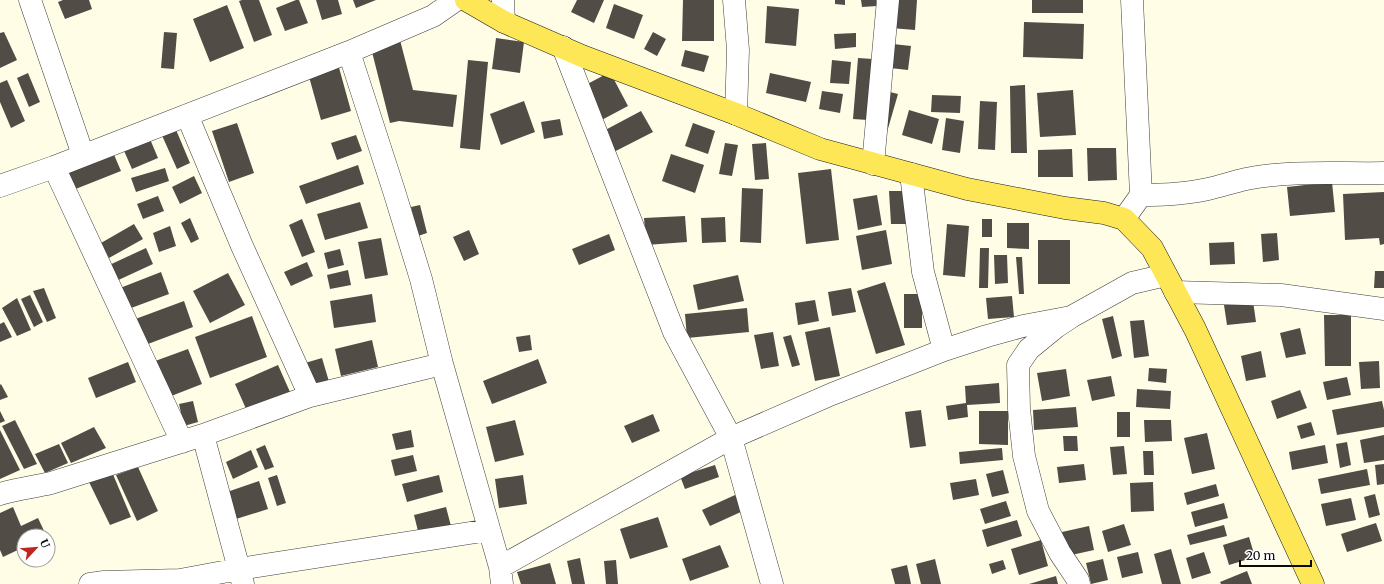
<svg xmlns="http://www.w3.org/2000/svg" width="1384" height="584" viewBox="0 0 1384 584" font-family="Merriweather,serif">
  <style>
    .building { fill: #524c46 }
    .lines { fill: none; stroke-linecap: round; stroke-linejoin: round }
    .minor-casing { stroke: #3d3d3d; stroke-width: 23 }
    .major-casing { stroke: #1b1b1b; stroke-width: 23 }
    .minor { stroke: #fff; stroke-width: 22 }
    .major { stroke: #fee757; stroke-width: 22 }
  </style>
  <rect width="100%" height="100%" fill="#fffde6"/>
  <path class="building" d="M63 0H89L92 9 65 19 58 2Z
    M242 0H259L272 35 254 42 239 1Z
    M296 0H299L308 23 285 31 276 8Z
    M316 0H338L342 14 322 20Z
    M353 0H376L356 8Z
    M577 0H604L594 23 571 12Z
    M683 0H714V41H682Z
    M835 0H845V5L835 4Z
    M861 0H876L877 6 862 7Z
    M893 0H917L915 30 891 28Z
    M1032 0H1083V13H1032Z
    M614 4 643 15 634 39 606 28Z
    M227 5 244 48 210 62 193 19Z
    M767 6 799 9 796 46 765 43Z
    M1024 22 1084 24 1083 59 1023 57Z
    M4 32 17 60 0 68V33Z
    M164 32 177 33 174 69 161 68Z
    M653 32 666 39 657 56 644 49Z
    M856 33V47L835 49 834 34Z
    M496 38 524 42 520 73 492 69Z
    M400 40 413 90 457 95 453 127 399 121 390 123 371 48Z
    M893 44 911 46 908 70 890 68Z
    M685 50 709 56 704 72 681 66Z
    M858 58 873 59 868 120 853 119Z
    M468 60 488 62 480 150 460 148Z
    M832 60 851 62 849 84 830 83Z
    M338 64 351 111 321 120 308 73Z
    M610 72 628 106 596 123 578 89Z
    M28 73 40 102 29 107 17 78Z
    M770 73 811 82 806 102 766 93Z
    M7 80 25 121 11 128 0 102V83Z
    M1025 85 1027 153H1011L1010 86Z
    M1073 90 1076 135 1040 137 1037 93Z
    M822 91 843 94 840 113 819 109Z
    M890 92 898 94 887 132Z
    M932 95 961 96 960 113 931 112Z
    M524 101 535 132 501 145 490 114Z
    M980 101 997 102 995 150 978 149Z
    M909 110 939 119 932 144 902 135Z
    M641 111 653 132 604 157 594 136Z
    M946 118 964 121 960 153 942 150Z
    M560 119 563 135 544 139 541 122Z
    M237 123 254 173 229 182 212 131Z
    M693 123 715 131 708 154 685 146Z
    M174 125 190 163 177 169 160 131Z
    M147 132 158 158 132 169 121 144Z
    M356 135 362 151 337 160 331 143Z
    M725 143 738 145 732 176 719 174Z
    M766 143 769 179 755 180 752 144Z
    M1087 148H1116L1117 180 1088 181Z
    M1072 149 1073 177H1038V150Z
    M112 150 121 171 68 192 60 171Z
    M671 154 704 165 695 193 662 181Z
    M358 165 364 184 306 204 299 186Z
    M165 168 169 181 136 192 131 178Z
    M831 169 839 240 806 244 798 173Z
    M194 176 202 193 180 204 172 187Z
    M1332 182 1335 212 1290 216 1287 187Z
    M742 188 763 189 761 243 740 242Z
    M889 191H907L909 224H891Z
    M1384 192V244L1380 245 1379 238 1345 240 1343 194Z
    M877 195 882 225 858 230 853 199Z
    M158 196 164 211 143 219 137 204Z
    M360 202 368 228 325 240 317 214Z
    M420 205 427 233 418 236 411 207Z
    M685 216 687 242 646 245 644 218Z
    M725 217 726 242 702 243 701 218Z
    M190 218 199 239 191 243 181 223Z
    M302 219 315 252 302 257 289 225Z
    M982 219H992V237H982Z
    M1007 223H1029V249L1007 248Z
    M134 224 143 239 109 258 101 243Z
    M947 224 969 226 965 277 943 275Z
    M170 226 176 246 159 252 153 233Z
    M469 230 479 254 464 261 453 237Z
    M886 230 892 264 862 270 856 236Z
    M1277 233 1279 260 1263 262 1261 234Z
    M609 234 615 250 579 265 572 249Z
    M381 238 388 275 365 279 358 242Z
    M1038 240H1070V284H1038Z
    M1234 242 1235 264 1210 265 1209 243Z
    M146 248 153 264 112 283 105 267Z
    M980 248H989L988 288H979Z
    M340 249 344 265 328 269 324 253Z
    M994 255H1007L1008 283 995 284Z
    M1016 257H1022L1024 294H1019Z
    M307 262 313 276 291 286 284 272Z
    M348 270 351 285 330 289 327 275Z
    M1375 271H1384V288H1374Z
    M161 272 169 294 123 311 115 290Z
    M228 273 245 305 210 323 193 291Z
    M738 275 744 301 698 310 693 285Z
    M885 282 905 345 876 354 857 291Z
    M44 288 56 318 47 322 33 291Z
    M851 288 856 312 832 316 828 292Z
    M372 294 376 322 334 328 330 301Z
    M904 294H922V328H904Z
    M30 295 43 322 34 327 21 299Z
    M1012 296 1014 317 988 319 986 298Z
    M17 298 31 330 17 336 2 308Z
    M815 300 819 321 798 325 795 303Z
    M184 301 193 327 140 347 130 321Z
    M1253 301 1256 322 1227 325 1224 305Z
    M747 308 749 332 687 338 685 314Z
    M1324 315H1351V366H1325Z
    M252 316 267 357 210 378 195 337Z
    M1113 316 1122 356 1112 359 1102 319Z
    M1144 320 1149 356 1134 358 1130 321Z
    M4 322 12 337 0 342V324Z
    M830 327 840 376 815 381 805 332Z
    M1300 328 1306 354 1286 358 1280 333Z
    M773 332 779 366 761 369 754 335Z
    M530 335 532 350 519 352 516 337Z
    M791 335 800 365 792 367 783 337Z
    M372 340 378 367 341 376 335 349Z
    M188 349 202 384 161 400 147 364Z
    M1261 351 1266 377 1246 381 1241 356Z
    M322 358 330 385 312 390 305 363Z
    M538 359 547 383 492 404 483 381Z
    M1379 361 1380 388 1361 389 1359 362Z
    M128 362 136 382 96 398 88 378Z
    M278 365 290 392 247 411 235 384Z
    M1149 368 1167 369 1166 383 1148 381Z
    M1066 369 1070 396 1042 401 1037 373Z
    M1111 376 1115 396 1092 401 1087 380Z
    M1347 377 1351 395 1327 400 1323 382Z
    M999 383 1000 403 967 405 968 417 948 420 946 406 966 403 965 386Z
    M1 384 8 397 0 400V385Z
    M1137 389 1171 391 1170 409 1136 407Z
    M1300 390 1307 408 1277 419 1271 401Z
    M193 401 198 422 184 426 179 404Z
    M1382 401 1384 410V427L1337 435 1332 410Z
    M1076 407 1078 427 1034 430 1033 410Z
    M921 410 926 446 910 448 905 412Z
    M0 411 5 421 0 423Z
    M979 411H1008V445L979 444Z
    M1117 412H1130V437H1117Z
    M653 414 660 431 632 443 624 426Z
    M15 420 37 464 24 469 2 426Z
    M515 420 524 455 495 462 486 427Z
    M1144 420H1171L1172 441 1145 442Z
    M1311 422 1315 435 1301 439 1297 426Z
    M94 427 106 448 71 463 61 443Z
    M0 430 20 470 0 479Z
    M411 430 414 447 396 450 392 434Z
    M1207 433 1215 469 1192 474 1184 438Z
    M1384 435V460L1364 463 1360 440Z
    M1063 436H1077L1078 451H1064Z
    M1347 442 1351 465 1340 468 1336 444Z
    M59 444 68 463 45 473 35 454Z
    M265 445 274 467 265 470 256 449Z
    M1325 445 1328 463 1292 470 1289 452Z
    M1124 446 1127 474 1113 475 1110 447Z
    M1002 448 1003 460 960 464 959 452Z
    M251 450 258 467 233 479 226 462Z
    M1143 451H1153L1154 475H1144Z
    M413 455 417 471 395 476 391 460Z
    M1084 464 1086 480 1059 483 1057 467Z
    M1384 464V484L1377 485 1375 465Z
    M715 465 719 477 685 489 680 476Z
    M138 467 158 511 137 521 116 475Z
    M1367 469 1370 485 1321 494 1318 479Z
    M1003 470 1009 493 992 497 986 474Z
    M112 472 131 517 110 525 89 482Z
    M277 475 286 503 277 506 268 478Z
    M439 475 443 492 407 502 402 484Z
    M523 475 527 504 499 508 495 479Z
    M976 479 979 495 953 500 950 483Z
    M259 481 268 509 236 519 227 492Z
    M1153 482 1154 511 1131 512 1130 483Z
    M1216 484 1219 496 1187 505 1184 493Z
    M1375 494 1380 515 1369 518 1364 497Z
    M735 495 743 511 710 526 702 510Z
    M1351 498 1356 520 1326 526 1321 504Z
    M1006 501 1011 516 985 524 980 509Z
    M1224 503 1228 518 1195 527 1191 512Z
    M13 507 21 526 38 518 46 535 24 536V547L3 557 0 550V513Z
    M446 507 452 530 420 539 414 515Z
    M658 517 668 547 630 559 620 529Z
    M1017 520 1022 536 987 547 982 530Z
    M1376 523 1382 541 1347 552 1341 534Z
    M1124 524 1131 545 1108 552 1102 531Z
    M1224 525 1227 536 1190 545 1187 535Z
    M1089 526 1094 550 1067 556 1062 532Z
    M1249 537 1255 557 1229 565 1223 545Z
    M1041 540 1048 566 1019 575 1011 549Z
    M720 545 729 567 690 581 682 559Z
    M1171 549 1181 584H1162L1154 554Z
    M1138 552 1143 573 1122 578 1117 557Z
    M1204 552 1211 573 1192 579 1186 558Z
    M580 558 585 584H572L567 561Z
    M935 559 941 584H921L916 564Z
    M1103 559 1108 580 1091 584 1086 563Z
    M616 560 618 584H606L604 561Z
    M1003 560 1006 569 992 574 989 564Z
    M550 563 556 584H521L517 572Z
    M907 565 911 584H895L891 569Z
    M1247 571 1252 584H1221L1220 582Z
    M1056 576 1058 584H1029Z"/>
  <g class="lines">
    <defs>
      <path id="minor" d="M30 0 83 155
        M503 0 504 22
        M734 0 738 50 736 114
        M563 47 674 332 731 438 772 584
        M349 52 394 191 421 279 442 364 500 567 502 584
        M187 115 242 246 310 396
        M873 164 888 0
        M54 167 182 442
        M911 174 923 272 944 350
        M0 186 54 167 349 52 433 16 456 0
        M1141 195C1164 195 1186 194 1208 189 1221 186 1233 182 1246 179 1291 170 1339 174 1384 173
        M1124 219 1141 195 1132 0
        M1175 292 1281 295 1384 309
        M203 435 243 584
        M0 494C16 489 34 487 51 483L203 435 310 396 442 364
        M500 567 731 438 832 394 944 350 987 336 1023 326 1071 317
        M90 584 104 582 180 580 239 569 489 530
        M1079 584 1078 580 1060 553 1038 511 1024 456 1019 409 1018 365 1029 349 1056 327 1071 317 1132 283 1166 275"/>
      <path id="major" d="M466 0 504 22 582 56 736 114 820 149 967 189 1065 208 1104 213 1124 219 1152 248 1195 329 1313 584"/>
    </defs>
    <use href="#minor" class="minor-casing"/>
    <use href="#major" class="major-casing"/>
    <use href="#minor" class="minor"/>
    <use href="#major" class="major"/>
  </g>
  <g transform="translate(36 548) rotate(64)"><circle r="19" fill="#ffffff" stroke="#9d9d9d"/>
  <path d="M0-3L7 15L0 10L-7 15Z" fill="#bd271e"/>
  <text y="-6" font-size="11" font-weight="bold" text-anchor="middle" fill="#0a0a0a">U</text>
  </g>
  <path d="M1240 560v6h71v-6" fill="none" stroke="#0a0a0a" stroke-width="2"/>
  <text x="1246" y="560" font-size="12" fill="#0a0a0a" stroke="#ffffff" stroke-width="3" paint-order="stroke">20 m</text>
</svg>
